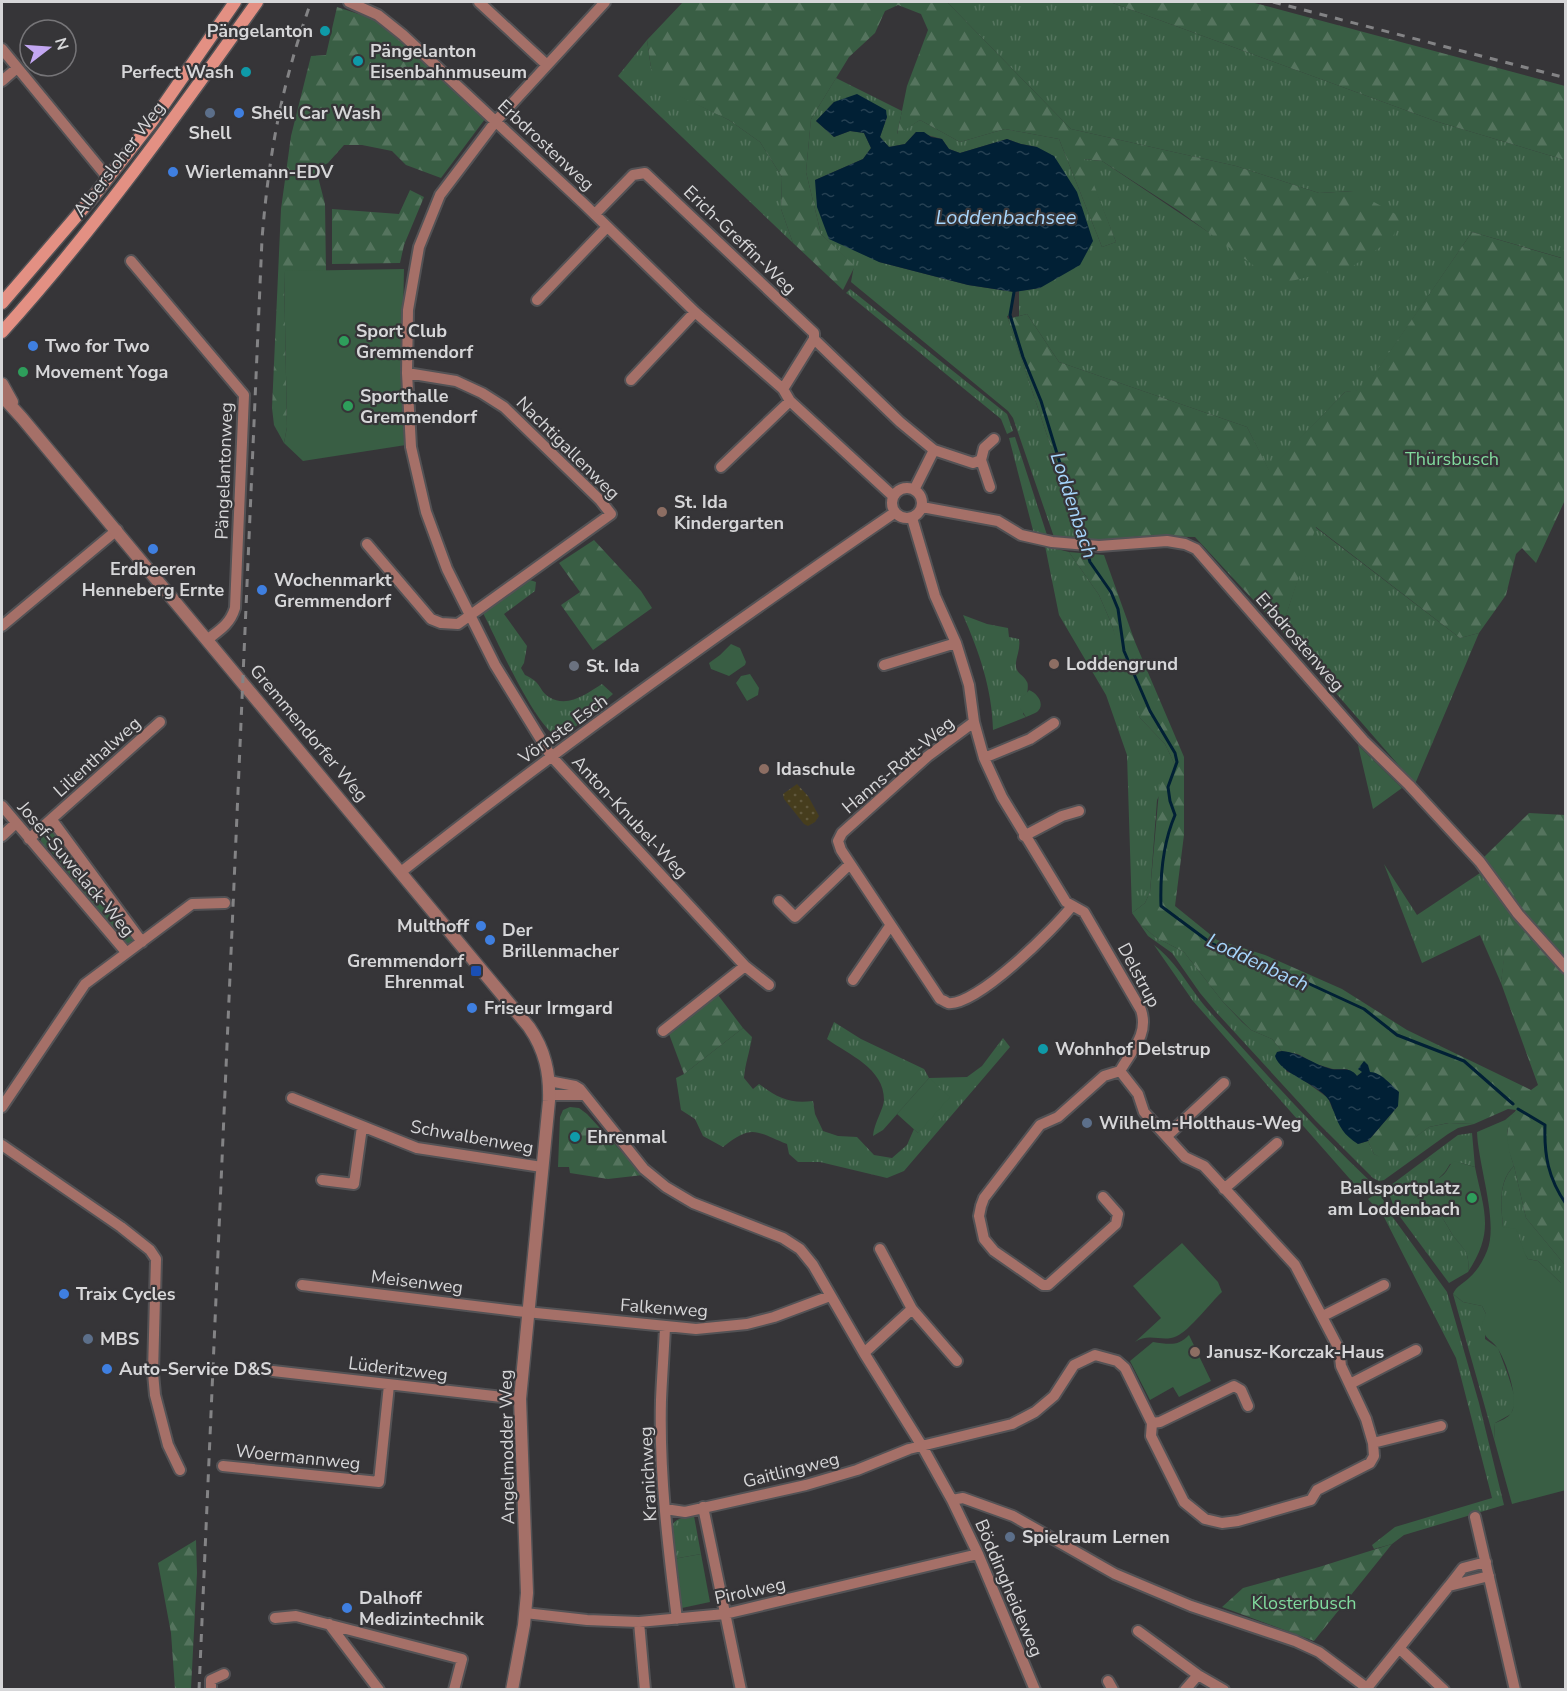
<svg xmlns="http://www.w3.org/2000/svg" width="1567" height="1691" viewBox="0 0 1567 1691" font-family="'Nunito Sans',sans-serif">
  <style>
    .grass { fill: url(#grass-tufts) }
    .forest { fill: url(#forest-firs) }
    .sand { fill: url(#sand-dots) }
    .park { fill: #395e44 }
    .water { fill: url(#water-ripples) }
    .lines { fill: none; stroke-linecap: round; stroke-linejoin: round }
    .stream { stroke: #012035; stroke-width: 3 }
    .minor-casing { stroke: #535255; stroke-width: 14 }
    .tertiary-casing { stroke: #535255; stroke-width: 15 }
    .secondary-casing { stroke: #535255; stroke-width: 15 }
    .minor { stroke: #a57068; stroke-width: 10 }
    .tertiary { stroke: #a57068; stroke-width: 12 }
    .secondary { stroke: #e39083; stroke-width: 12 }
    .rail { stroke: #838385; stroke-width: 3; stroke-dasharray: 8 8; stroke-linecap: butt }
    .culture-dot { fill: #0f9aa8; stroke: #363538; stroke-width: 2 }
    .service-dot { fill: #5c6f8a; stroke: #363538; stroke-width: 2 }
    .shop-dot { fill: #3f7fe0; stroke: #363538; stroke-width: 2 }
    .leisure-dot { fill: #2e9e5b; stroke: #363538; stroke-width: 2 }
    .education-dot { fill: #8d6e63; stroke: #363538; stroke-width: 2 }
    .worship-dot { fill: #6b7280; stroke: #363538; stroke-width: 2 }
    .transit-dot { fill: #1a4fb4; stroke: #363538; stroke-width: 2 }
    .labels { text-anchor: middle; stroke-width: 4.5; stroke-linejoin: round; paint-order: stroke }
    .poi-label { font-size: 18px; font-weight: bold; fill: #d6d6d8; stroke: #363538; text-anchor: start }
    .street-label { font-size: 18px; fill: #d6d6d8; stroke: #363538 }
    .park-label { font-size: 18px; fill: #81da9d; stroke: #363538 }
    .water-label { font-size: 20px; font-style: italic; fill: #a6d5fc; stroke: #363538 }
  </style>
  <defs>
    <pattern id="grass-tufts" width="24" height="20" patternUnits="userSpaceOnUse" patternTransform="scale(1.5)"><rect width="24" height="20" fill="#395e44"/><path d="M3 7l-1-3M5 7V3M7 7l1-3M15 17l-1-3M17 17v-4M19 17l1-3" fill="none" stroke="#55745e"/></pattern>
    <pattern id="forest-firs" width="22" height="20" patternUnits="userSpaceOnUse" patternTransform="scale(1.5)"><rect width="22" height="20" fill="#395e44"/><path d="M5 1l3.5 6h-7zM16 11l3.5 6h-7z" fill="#55745e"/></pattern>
    <pattern id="sand-dots" width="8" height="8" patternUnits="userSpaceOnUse" patternTransform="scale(1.5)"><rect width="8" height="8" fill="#463d1d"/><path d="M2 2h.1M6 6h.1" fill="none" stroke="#60583d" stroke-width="1.8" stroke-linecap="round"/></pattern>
    <pattern id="water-ripples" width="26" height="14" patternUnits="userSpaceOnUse" patternTransform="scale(1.5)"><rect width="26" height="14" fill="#012035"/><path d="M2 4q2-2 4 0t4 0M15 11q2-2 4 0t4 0" fill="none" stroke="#254052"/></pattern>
  </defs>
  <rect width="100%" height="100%" fill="#363538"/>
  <path class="grass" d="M947 2H1110L1435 121 1565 160V242L1562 258 1472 232 1364 390 1345 392 1269 471 1247 427 1059 362 1027 314 1019 316V291L1040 288 1037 147 1021 144 1007 139 960 153 949 149 942 139 916 132 905 144 889 147 880 137 887 117 834 102 816 121 834 137 850 131 864 133 871 148 863 159 815 180 879 262 968 285 1014 292 1010 315 1007 316 1055 459 1104 541 1054 537 1013 418 1008 411 851 282 854 266 821 234 806 172 811 119 836 78 902 111 897 134 920 120 960 142 1005 129 1059 139 1102 247 1116 242 1083 159 1102 161 1229 246 1354 191 1319 193 1236 166 1071 129Z
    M647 40 651 68 666 89 729 120 760 142 782 177 781 209 793 243 618 76Z
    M850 289 1007 414 1013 431 1007 434 1001 419 849 295 846 293Z
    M1015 437 1047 535 1034 534 1009 438Z
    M1315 527 1460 638 1479 633 1415 784 1281 630Z
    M1045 546 1069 552 1099 595 1112 625 1140 718 1165 744 1175 765 1157 800 1150 892 1145 903 1132 913 1127 755 1106 695 1059 615Z
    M530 580 536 582 535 591 504 614 527 646 524 663 521 668 525 675C543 683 538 690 549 697 568 709 587 693 602 684L613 694 574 728 558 738C533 723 498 642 483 613Z
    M963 615 987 624 1008 628 1009 637 1019 639C1021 650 1015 658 1016 667 1017 674 1024 675 1027 682 1030 687 1024 706 1023 714L1026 717 993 730C992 688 979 652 963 615Z
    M1358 745 1402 788 1373 809Z
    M51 831 57 837 132 937 133 941 130 944 125 943 49 849 44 846 41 841V835L46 832Z
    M1384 864 1417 915 1480 873 1510 913 1501 983 1480 935 1422 963Z
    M1139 923 1155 937 1184 952 1223 1002 1242 1022 1251 1030 1272 1039 1282 1051 1277 1052 1287 1072 1295 1074 1328 1098 1332 1108 1358 1144 1368 1141 1374 1154 1385 1159 1429 1127 1449 1123 1474 1124 1458 1128 1448 1134 1384 1180 1379 1181 1373 1178 1315 1120 1216 1012 1200 993 1172 953 1148 936Z
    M1154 945C1178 963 1190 990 1210 1012 1264 1072 1317 1131 1375 1186L1364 1195 1193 1001Z
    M834 1022 861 1039 924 1069 929 1078 967 1077 982 1066 1003 1038 1010 1047 904 1171 887 1178 820 1162H798L789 1154 787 1144C755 1131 752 1124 723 1147L703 1136 695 1119 681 1110 676 1078 684 1074 743 1028 752 1037C750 1051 745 1064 744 1078L753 1089 759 1084C778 1098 790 1104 813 1101L815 1114 823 1131 838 1136 857 1137 874 1155 892 1158 907 1145 914 1129 918 1133 929 1078 883 1130 873 1136C874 1123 884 1108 884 1100 884 1068 849 1055 827 1039Z
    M1472 1133 1475 1167 1461 1163 1450 1164 1445 1172 1439 1178 1434 1212 1439 1213C1444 1220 1448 1227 1452 1234 1464 1251 1470 1249 1468 1272L1449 1283 1395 1210 1387 1188 1458 1135Z
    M1514 1166 1526 1218 1565 1265V1283H1561L1538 1261 1528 1259 1522 1250 1519 1236 1503 1227C1501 1205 1498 1182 1514 1166Z
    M1377 1193H1380L1389 1212 1447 1292 1479 1403 1504 1505 1404 1535 1392 1544 1374 1549 1372 1545 1395 1527 1492 1498 1456 1358 1384 1217 1368 1199Z
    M1453 1294 1463 1302 1482 1306 1486 1314 1485 1339 1498 1348 1508 1375 1516 1401 1511 1414 1495 1423 1494 1439Z
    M694 1516 701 1554 673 1559C671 1535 662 1518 694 1516Z"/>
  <path class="forest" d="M683 2H947L1071 129 1236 166 1319 193 1354 191 1401 217 1392 239 1353 266 1279 284 1179 211 1102 161 1084 159 1116 242 1102 247 1059 139 1005 129 960 142 920 120 897 135 907 86 928 30 921 14 898 5 885 11 875 33 849 57 811 119 806 172 821 234 855 266 843 290 793 243 781 209 782 177 760 142 729 120 666 90 657 80 651 68 647 40Z
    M1110 2H1251L1565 86V160L1435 121Z
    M337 7 371 18 387 28 485 119 441 178 406 165 392 151 362 145H344L328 163 316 169 325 204 326 271 284 272 287 427 284 443 274 425 272 408 281 209 291 136 311 56 326 55Z
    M410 190 424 197 404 245 400 263 332 264V209L399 214Z
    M1472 232 1561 258 1565 242V500L1536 563 1522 548 1516 554 1506 595 1479 633 1460 638 1316 527 1281 630 1195 537 1140 536 1104 541 1089 531 1055 459 1008 319 1027 314 1059 362 1247 427 1269 470 1345 392 1364 389Z
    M594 540 641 591 652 608 593 650 561 605 580 592 559 563Z
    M1069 552 1104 555 1135 642 1184 757V835L1175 906 1217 940 1265 955 1342 989 1407 1030 1531 1090 1538 1085 1501 983 1510 903 1483 858 1529 813 1565 815V1265L1526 1218 1514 1166 1506 1143 1509 1121 1516 1110 1508 1109 1474 1124 1448 1123 1429 1127 1385 1160 1374 1154 1368 1141 1398 1106C1390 1090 1388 1077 1370 1073L1368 1068 1357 1076 1347 1069H1333L1316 1064 1298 1054 1282 1051 1272 1039 1251 1030 1223 1002 1184 952 1155 937 1139 923 1132 913 1145 903 1150 892 1160 780 1175 765 1165 744 1140 718 1126 681 1112 625 1099 595Z
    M718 995 743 1028 684 1074 669 1034Z
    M570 1107 579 1108 587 1114 643 1175 608 1179 570 1173 569 1167H558L560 1117 563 1110Z
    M196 1540 197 1573 191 1689H175L171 1633 158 1563Z
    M1392 1544 1314 1641 1222 1607 1243 1588 1319 1567Z"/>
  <path class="sand" d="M797 784 808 796 819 816 815 822 808 826 804 824 784 799 783 794Z"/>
  <path class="park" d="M404 269 402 372 406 445 303 461 284 443 287 427 284 271Z
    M731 644 740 648 746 662 745 665 729 676 711 669 709 663 720 655Z
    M750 674 759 688 758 695 747 701 736 683 741 676Z
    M1029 690C1037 693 1046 704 1037 712 1034 714 1030 715 1026 717L1020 708V698L1025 695Z
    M929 1078 950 1097 918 1133 897 1114Z
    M1517 1110C1502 1130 1507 1144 1514 1166 1498 1181 1501 1205 1503 1227L1516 1229C1521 1239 1522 1250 1528 1259L1538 1261 1561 1283H1565L1566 1490 1512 1504 1494 1439 1495 1423C1500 1421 1508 1418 1511 1413 1520 1401 1506 1361 1498 1349 1492 1339 1487 1342 1481 1327L1486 1314 1482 1306 1463 1302 1453 1294C1456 1286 1464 1283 1469 1278 1477 1271 1483 1261 1487 1251 1499 1222 1478 1165 1477 1132L1505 1120Z
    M1454 1161 1475 1167C1484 1211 1495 1231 1468 1272 1470 1250 1464 1251 1452 1234 1448 1227 1444 1220 1439 1213 1429 1210 1422 1194 1430 1185 1434 1180 1441 1178 1445 1173 1449 1168 1449 1165 1454 1161Z
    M1182 1243 1218 1282 1222 1292C1211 1302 1189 1331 1177 1336 1163 1343 1149 1332 1135 1342L1161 1318 1133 1286Z
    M1189 1335 1211 1381 1179 1397 1173 1387 1150 1400 1130 1361 1153 1342C1168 1344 1178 1347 1189 1335Z
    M701 1554 710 1602 682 1608 673 1559Z"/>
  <path class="water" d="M857 94 886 110 887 117 880 137 889 147 905 144 916 132H924L931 137 942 139 949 149 960 153 1007 139 1021 144 1037 147 1054 156 1077 192 1093 241 1080 265 1040 288 1014 292 968 285 879 262 829 239 817 207 815 180 863 159 871 148 864 133 850 131 834 137 816 121 834 102Z
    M1282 1051C1300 1052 1314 1065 1331 1069 1341 1071 1350 1066 1357 1076L1362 1072 1358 1069 1364 1061 1368 1065 1370 1072C1381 1072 1391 1085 1399 1092L1398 1106 1368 1141 1358 1144C1344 1135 1339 1127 1334 1112 1332 1108 1331 1102 1328 1099 1317 1083 1280 1074 1275 1056L1277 1052Z"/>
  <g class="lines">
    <path class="stream" d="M1014 292 1010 315 1023 357 1041 401 1084 542
      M1086 548 1090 562 1111 592 1118 609 1124 651 1150 711 1175 753 1177 762 1168 787 1170 801 1175 815C1163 843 1160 875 1161 906L1212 944 1277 969 1364 1009 1397 1035 1464 1061 1513 1104
      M1518 1109 1545 1125C1544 1155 1548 1178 1566 1204"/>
    <defs>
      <path id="minor" d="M349 2 378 15 403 35 583 203 695 312 783 389 790 401 893 496
        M479 2 547 65
        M605 2 496 121 440 195 419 247 408 310 407 373 411 447 426 512 447 569 495 665 551 756 745 966 769 985
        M2 49 108 178
        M2 81 17 68
        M595 214 633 175 645 173 814 333V339L783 389
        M131 261 244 395 235 608C230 624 220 630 208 639
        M537 300 607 227
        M814 339 900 422 934 450 914 490
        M631 380 695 312
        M934 450 973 463 981 460 984 448 994 439
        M981 460 990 487
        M721 467 790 401
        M892 503a15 15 0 1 1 30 0a15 15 0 1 1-30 0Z
        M922 507 998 521 1021 535 1052 542 1099 546 1167 541 1185 544 1196 549 1364 741 1409 785 1480 862 1518 914 1566 968
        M367 544 431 619 441 623 458 624 611 514 600 500 504 407 482 393 456 381 407 373
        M2 626 117 530
        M884 665 956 643
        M974 722 928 756 842 833 838 841 841 850 940 999C941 999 948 1003 948 1003 976 1007 1055 928 1072 906
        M984 758 1030 739 1054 723
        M2 806 126 952
        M52 820 142 942
        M2 836 16 823
        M1024 836 1062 816 1079 811
        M29 839 160 722
        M401 872C560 746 726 628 894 513
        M779 901 795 917 849 865
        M853 980 890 926
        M663 1031 745 966
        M549 1081 575 1086 580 1089 644 1169 666 1187 693 1203 783 1238 800 1249 813 1265 864 1353 922 1446 952 1500 978 1554 1035 1690
        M549 1095H584
        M292 1098 417 1148 542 1167
        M2 1107 85 984 192 904 225 903
        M1167 1136 1224 1083
        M2 1145 121 1227 150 1250 156 1259 153 1373 155 1395 168 1445 180 1470
        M322 1180 354 1184 362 1127
        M1224 1189 1277 1143
        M1103 1197 1118 1214 1116 1224 1048 1285H1043L994 1251 984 1239 979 1216 981 1206 984 1198 1040 1125 1058 1117 1104 1076 1120 1071
        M880 1249 912 1309 957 1361
        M302 1285 516 1311 696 1329 747 1324 774 1317 830 1296
        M1323 1316 1384 1285
        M665 1327C664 1351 662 1376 661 1400 659 1473 668 1547 677 1619
        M864 1353 912 1309
        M273 1371 520 1399
        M1350 1384 1416 1350
        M1152 1423 1160 1422 1234 1386 1241 1390 1248 1406
        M1373 1443 1441 1426
        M223 1466 379 1482 389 1385
        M952 1500 963 1498 1013 1516 1115 1574 1191 1606 1295 1641 1319 1652 1367 1688 1449 1586 1489 1576
        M703 1507 741 1690
        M665 1509 685 1512 806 1485 857 1470 909 1449 1012 1424 1035 1412 1054 1396 1074 1365 1095 1355 1117 1361 1125 1368 1152 1423 1151 1436 1184 1502 1205 1519 1222 1523 1238 1521 1311 1500 1317 1490 1370 1463 1374 1456 1373 1443 1366 1419 1341 1366 1339 1349 1295 1265 1204 1166 1185 1157 1144 1112 1138 1094 1120 1071C1132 1050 1149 1034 1141 1010L1084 912 1066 902 1002 797 984 758 974 722 969 685 956 643 935 596 912 518
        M1475 1517 1515 1690
        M1449 1586 1463 1568 1486 1562
        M525 1613 587 1620 639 1622 725 1614 978 1554
        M275 1618 296 1616 462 1659 454 1690
        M639 1622 645 1690
        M329 1624 379 1690
        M1138 1631 1198 1675 1224 1690
        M1399 1648 1444 1690
        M1108 1681 1113 1690
        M211 1690V1680L224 1674
        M1185 1690 1198 1675"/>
      <path id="tertiary" d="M2 384 12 402
        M2 396 22 418 529 1027C545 1050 550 1073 549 1101L520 1399 527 1593 524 1625 512 1690"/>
      <path id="secondary" d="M2 303 93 197 151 123 235 2
        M2 332C95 229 177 115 257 2"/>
    </defs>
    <use href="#minor" class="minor-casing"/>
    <use href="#tertiary" class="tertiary-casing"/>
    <use href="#secondary" class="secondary-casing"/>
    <use href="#minor" class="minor"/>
    <use href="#tertiary" class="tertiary"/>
    <use href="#secondary" class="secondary"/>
    <path class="rail" d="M1273 2 1566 78
      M199 1690 262 239C269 152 282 83 311 2"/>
  </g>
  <g class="culture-dot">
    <circle cx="325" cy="31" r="6"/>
    <circle cx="358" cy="61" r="6"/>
    <circle cx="246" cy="72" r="6"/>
    <circle cx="1043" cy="1049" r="6"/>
    <circle cx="575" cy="1137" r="6"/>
  </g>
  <g class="service-dot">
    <circle cx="210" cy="113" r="6"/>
    <circle cx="1087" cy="1123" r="6"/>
    <circle cx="88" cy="1339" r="6"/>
    <circle cx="1010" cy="1537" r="6"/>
  </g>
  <g class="shop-dot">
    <circle cx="239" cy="113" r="6"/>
    <circle cx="173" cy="172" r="6"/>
    <circle cx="33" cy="346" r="6"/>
    <circle cx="153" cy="549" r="6"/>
    <circle cx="262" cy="590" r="6"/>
    <circle cx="481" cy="926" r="6"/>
    <circle cx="490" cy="940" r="6"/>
    <circle cx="472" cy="1008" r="6"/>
    <circle cx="64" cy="1294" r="6"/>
    <circle cx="107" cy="1369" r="6"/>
    <circle cx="347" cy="1608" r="6"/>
  </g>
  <g class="leisure-dot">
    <circle cx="344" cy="341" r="6"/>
    <circle cx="23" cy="372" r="6"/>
    <circle cx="348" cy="406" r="6"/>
    <circle cx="1472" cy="1198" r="6"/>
  </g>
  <g class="education-dot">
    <circle cx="662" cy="512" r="6"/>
    <circle cx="1054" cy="664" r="6"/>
    <circle cx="764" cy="769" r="6"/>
    <circle cx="1195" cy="1352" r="6"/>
  </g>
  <circle class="worship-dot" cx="574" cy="666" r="6"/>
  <rect class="transit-dot" x="470" y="965" width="12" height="12" rx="3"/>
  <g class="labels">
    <g class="poi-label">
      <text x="313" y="37" text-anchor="end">Pängelanton</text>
      <text x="370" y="57">Pängelanton<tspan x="370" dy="21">Eisenbahnmuseum</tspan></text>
      <text x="234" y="78" text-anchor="end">Perfect Wash</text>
      <text x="251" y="119">Shell Car Wash</text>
      <text x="210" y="139" text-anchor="middle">Shell</text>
      <text x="185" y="178">Wierlemann-EDV</text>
      <text x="356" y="337">Sport Club<tspan x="356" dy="21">Gremmendorf</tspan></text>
      <text x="45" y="352">Two for Two</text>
      <text x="35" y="378">Movement Yoga</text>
      <text x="360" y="402">Sporthalle<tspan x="360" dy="21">Gremmendorf</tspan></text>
      <text x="674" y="508">St. Ida<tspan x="674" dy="21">Kindergarten</tspan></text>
      <text x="153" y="575" text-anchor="middle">Erdbeeren<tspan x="153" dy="21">Henneberg Ernte</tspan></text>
      <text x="274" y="586">Wochenmarkt<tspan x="274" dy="21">Gremmendorf</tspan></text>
      <text x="1066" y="670">Loddengrund</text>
      <text x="586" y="672">St. Ida</text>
      <text x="776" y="775">Idaschule</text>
      <text x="469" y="932" text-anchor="end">Multhoff</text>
      <text x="502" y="936">Der<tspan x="502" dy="21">Brillenmacher</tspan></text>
      <text x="464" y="967" text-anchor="end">Gremmendorf<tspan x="464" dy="21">Ehrenmal</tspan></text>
      <text x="484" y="1014">Friseur Irmgard</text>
      <text x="1055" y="1055">Wohnhof Delstrup</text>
      <text x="1099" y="1129">Wilhelm-Holthaus-Weg</text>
      <text x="587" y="1143">Ehrenmal</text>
      <text x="1460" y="1194" text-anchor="end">Ballsportplatz<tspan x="1460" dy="21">am Loddenbach</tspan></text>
      <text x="76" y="1300">Traix Cycles</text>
      <text x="100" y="1345">MBS</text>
      <text x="1207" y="1358">Janusz-Korczak-Haus</text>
      <text x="119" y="1375">Auto-Service D&amp;S</text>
      <text x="1022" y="1543">Spielraum Lernen</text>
      <text x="359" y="1604">Dalhoff<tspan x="359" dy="21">Medizintechnik</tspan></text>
    </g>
    <g class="street-label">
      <text transform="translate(546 145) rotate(43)" y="6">Erbdrostenweg</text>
      <text transform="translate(119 159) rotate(-53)" y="6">Albersloher Weg</text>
      <text transform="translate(740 240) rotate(44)" y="6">Erich-Greffin-Weg</text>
      <text transform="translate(568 448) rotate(45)" y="6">Nachtigallenweg</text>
      <text transform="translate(224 471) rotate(-88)" y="6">Pängelantonweg</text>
      <text transform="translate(1300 642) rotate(49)" y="6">Erbdrostenweg</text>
      <text transform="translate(563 729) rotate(-36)" y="6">Vörnste Esch</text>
      <text transform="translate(309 733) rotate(50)" y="6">Gremmendorfer Weg</text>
      <text transform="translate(97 757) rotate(-42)" y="6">Lilienthalweg</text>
      <text transform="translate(898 765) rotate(-40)" y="6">Hanns-Rott-Weg</text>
      <text transform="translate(630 817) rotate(47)" y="6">Anton-Knubel-Weg</text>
      <text transform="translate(76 869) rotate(50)" y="6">Josef-Suwelack-Weg</text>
      <text transform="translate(1139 975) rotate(62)" y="6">Delstrup</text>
      <text transform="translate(472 1137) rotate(10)" y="6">Schwalbenweg</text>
      <text transform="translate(417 1282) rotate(7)" y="6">Meisenweg</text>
      <text transform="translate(664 1308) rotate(4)" y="6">Falkenweg</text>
      <text transform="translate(398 1369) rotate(7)" y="6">Lüderitzweg</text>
      <text transform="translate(507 1447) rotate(-91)" y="6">Angelmodder Weg</text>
      <text transform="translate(298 1457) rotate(6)" y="6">Woermannweg</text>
      <text transform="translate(791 1470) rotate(-14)" y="6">Gaitlingweg</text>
      <text transform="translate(648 1474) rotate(-93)" y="6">Kranichweg</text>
      <text transform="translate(1009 1588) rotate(67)" y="6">Böddingheideweg</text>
      <text transform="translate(750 1591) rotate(-12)" y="6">Pirolweg</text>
    </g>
    <g class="park-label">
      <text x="1452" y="465">Thürsbusch</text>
      <text x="1304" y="1609">Klosterbusch</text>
    </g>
    <g class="water-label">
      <text x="1006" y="224">Loddenbachsee</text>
      <text transform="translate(1074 505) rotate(72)" y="7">Loddenbach</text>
      <text transform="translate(1258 962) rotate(25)" y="7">Loddenbach</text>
    </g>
  </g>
  <rect width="1567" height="1691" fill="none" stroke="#d6d6d8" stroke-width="6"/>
  <g transform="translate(48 48) rotate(73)"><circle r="28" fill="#363538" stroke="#767578" stroke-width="1.5"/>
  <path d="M0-4.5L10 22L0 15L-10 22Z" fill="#c3a7f2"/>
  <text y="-9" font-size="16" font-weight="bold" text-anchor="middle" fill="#d6d6d8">N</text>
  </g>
</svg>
